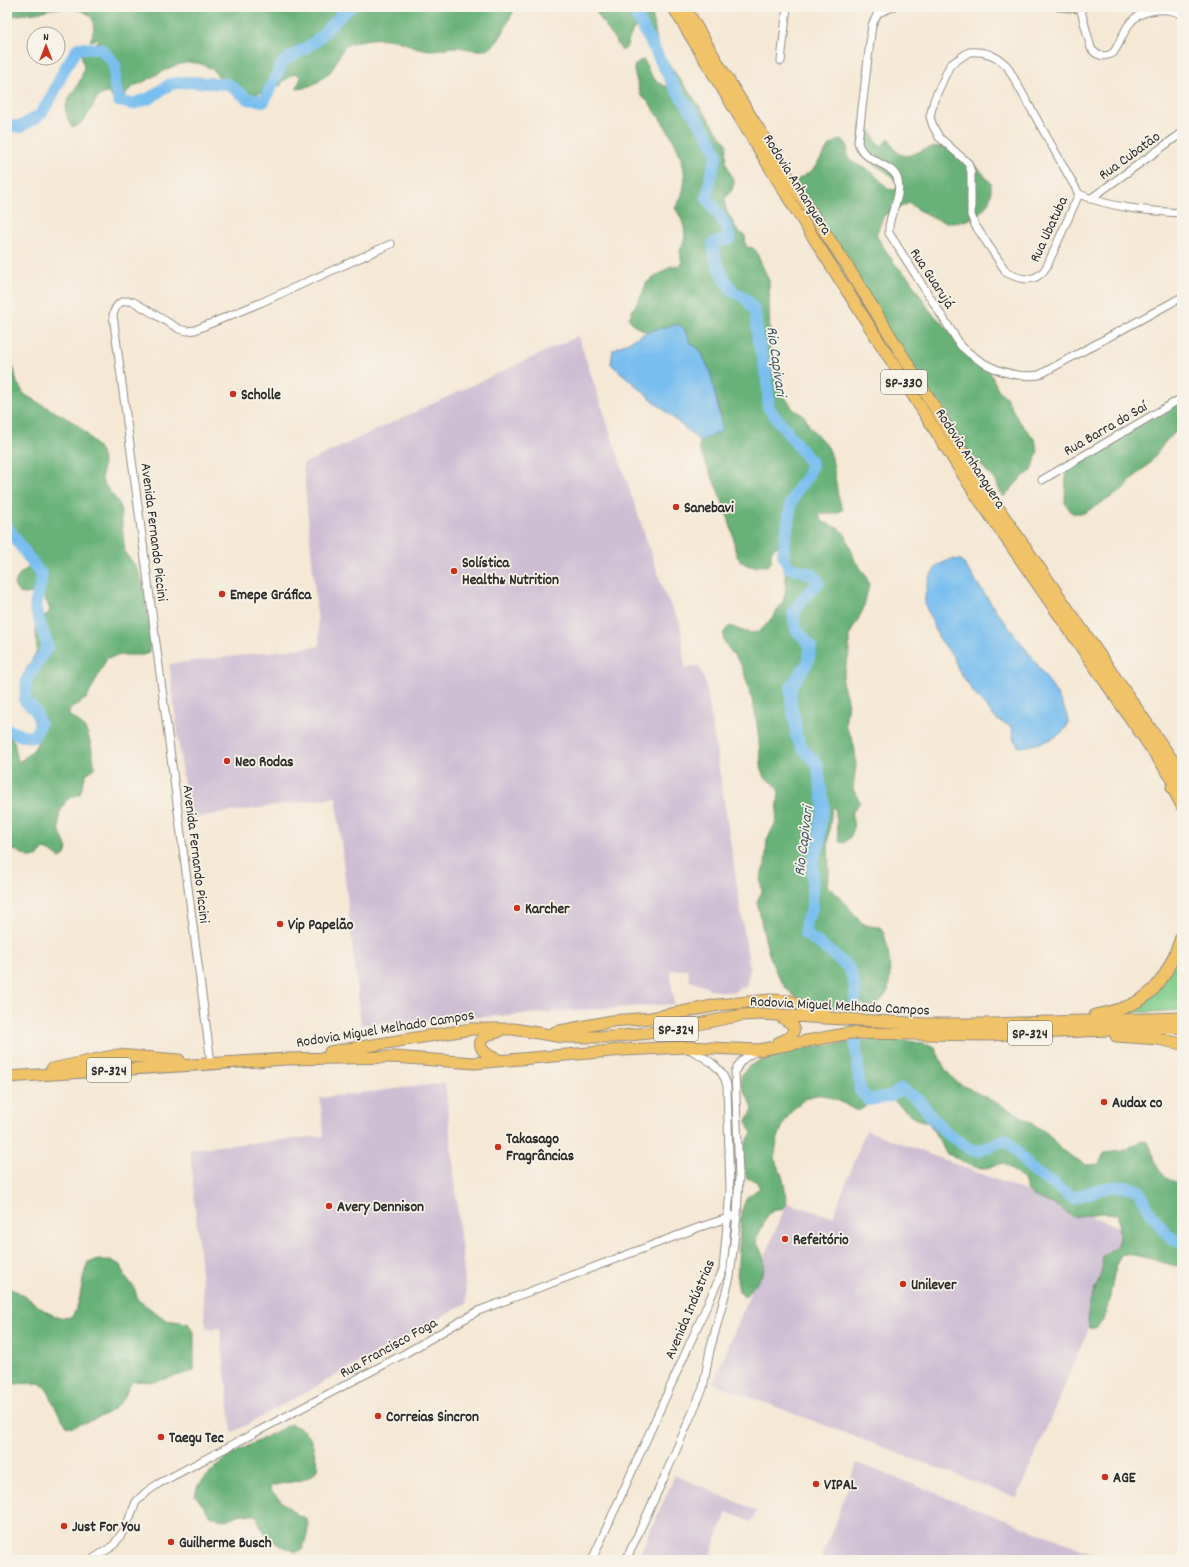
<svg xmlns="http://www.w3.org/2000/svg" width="1189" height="1567" viewBox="0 0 1189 1567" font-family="Dekko,sans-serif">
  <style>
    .industrial { fill: #cdbed3 }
    .green { fill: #81ce8c; stroke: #567c5c }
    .forest { fill: #68b178; stroke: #4a6e52 }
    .water { fill: #78beef; stroke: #52748d }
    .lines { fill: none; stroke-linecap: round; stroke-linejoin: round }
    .river { stroke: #78beef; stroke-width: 12 }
    .minor-casing { stroke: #908a80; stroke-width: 9 }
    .highway-casing { stroke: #908a80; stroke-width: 13 }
    .minor { stroke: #fff; stroke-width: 7 }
    .highway { stroke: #f1c369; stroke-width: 11 }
    .poi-dot { fill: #c8321e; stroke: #f7f3e8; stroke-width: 1.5 }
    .labels { text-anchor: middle; stroke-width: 3.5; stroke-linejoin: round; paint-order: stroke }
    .shield { fill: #f7f3e8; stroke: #686764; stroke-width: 1 }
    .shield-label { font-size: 14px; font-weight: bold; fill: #2b2b2b }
    .street-label { font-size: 15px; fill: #2b2b2b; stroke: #f7f3e8 }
    .poi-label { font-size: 15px; font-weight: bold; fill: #2b2b2b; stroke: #f7f3e8; text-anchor: start }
    .water-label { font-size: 16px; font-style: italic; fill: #425766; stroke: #f7f3e8 }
  </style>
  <rect width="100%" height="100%" fill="#f7f3e8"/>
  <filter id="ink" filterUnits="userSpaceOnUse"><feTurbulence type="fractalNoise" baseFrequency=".025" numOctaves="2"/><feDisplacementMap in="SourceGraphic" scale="8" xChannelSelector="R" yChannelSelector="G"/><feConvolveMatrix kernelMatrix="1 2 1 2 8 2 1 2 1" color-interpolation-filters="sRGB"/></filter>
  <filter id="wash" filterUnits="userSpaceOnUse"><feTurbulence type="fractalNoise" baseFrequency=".012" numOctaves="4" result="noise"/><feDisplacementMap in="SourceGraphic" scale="16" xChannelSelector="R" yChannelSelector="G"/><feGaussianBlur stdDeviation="0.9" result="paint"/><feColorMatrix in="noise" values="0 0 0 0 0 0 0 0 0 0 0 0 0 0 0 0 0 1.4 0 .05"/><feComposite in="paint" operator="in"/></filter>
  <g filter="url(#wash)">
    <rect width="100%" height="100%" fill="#f5e8d5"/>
    <path class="industrial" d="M578 336 665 595 680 622 685 668 699 666 706 684 750 970 746 986 734 992 716 991 690 981 688 969 670 970 674 1004 361 1025 336 797 188 818 169 664 320 646 303 464Z
      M445 1083 467 1303 232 1433 220 1328 206 1329 190 1149 324 1136 320 1098Z
      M866 1130 1130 1231 1017 1498 713 1383 787 1203 833 1217Z
      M857 1463 1111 1560H821Z
      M675 1475 757 1511 751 1522 727 1512 708 1560H648L639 1557Z"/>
    <path class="green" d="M1182 947V1010L1129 1013 1128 1012Z"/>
    <path class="forest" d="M7 7H516C508 19 505 33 495 44 484 56 468 47 454 47 446 48 438 50 430 50 417 49 406 43 394 40 380 37 362 39 349 44 340 48 338 62 332 69 325 79 311 87 298 89L297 87 301 77 296 73 283 81 280 86 277 85C266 91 249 98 236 95 226 94 221 78 214 71 192 53 168 68 149 79 143 83 134 85 130 89 124 95 122 102 118 107L109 93C95 94 95 104 88 114 86 119 81 123 77 126L72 127C55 101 78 94 83 72 85 65 81 59 82 53L86 48 99 41 97 39 90 41C105 8 73 7 50 9 45 10 40 13 35 13 25 14 17 15 7 17Z
      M593 7H649C656 20 654 37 660 52L727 144 726 163 734 183 732 190 725 199 726 210 737 230 745 236 746 247 753 248 756 251 769 281 770 365 778 387 787 400 793 409 804 416 810 427 828 447 832 458 838 496 843 510 837 513H822L819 516 823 522 840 529 845 534 855 561 865 574 869 585 863 610 849 636V654L842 682 848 703 845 726 852 738 855 750 856 765 853 789 860 802 851 814C855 827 855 836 843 843L839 841 835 807 832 809 828 839 829 874 827 883 828 887 840 897 862 923 869 926 880 927C889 937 892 978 888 990 885 998 873 1011 864 1005 860 1003 858 993 856 988 851 1005 851 1008 832 1008 772 1008 767 946 757 901L762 892 760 876 765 865 767 840 776 822 779 792 775 784 764 777 762 772C759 751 759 728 754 708 751 695 747 682 743 669 739 656 711 639 730 626 741 630 752 637 762 629 769 622 783 605 785 595 787 583 785 555 777 546L771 552V562L768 566C757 564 755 571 742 562 733 556 735 541 732 531 724 502 712 476 699 449L700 441 720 432 721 416 712 384 710 371 700 350 690 343 684 329C659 320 650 345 629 319 633 305 643 298 646 283L671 266 682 265 680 250C689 236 684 221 675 208 701 171 668 130 647 100L641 96 634 71V66L639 61 644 60C649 73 652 79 664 86L669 85 670 82 641 31 637 27 633 29 626 48 622 51Z
      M863 117 878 145 882 146 889 138C902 173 919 144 941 147 962 150 978 167 991 183 991 187 991 191 991 195 986 216 960 227 941 221 930 218 918 210 909 203L884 215 876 235 894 263 909 278 930 311 949 330 960 345 988 368 998 389 1006 397 1018 420 1035 440 1038 451 1032 471 1022 477 1005 496H1002L996 482 975 458 970 456 827 243 802 211V196L797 187V180L813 170 829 146 839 140 844 141 847 145 848 156 851 161 873 173 889 189 894 190 898 188C895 168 864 167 860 148 858 139 862 126 863 117Z
      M7 359 10 361 14 369 17 383 25 395 75 423 85 432 100 450 103 460 102 481 120 505 125 553 135 565 142 580 150 630V647L148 653 143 655H122L107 658 87 698 69 710V716C91 724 91 747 95 768L86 774 80 794 66 800 59 814V829L67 849 65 855 60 858 50 851 44 849 37 857H28L15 850 7 853V733L14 741 18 762C33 754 41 742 42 725L25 700 22 693V683L26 670 37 651 35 616 47 615 50 610C48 605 45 597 41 594 34 589 19 602 14 584L20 574 34 563C38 545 16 541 7 530Z
      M1182 397V426L1165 442 1150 463 1132 479 1125 489 1084 513H1072L1065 503 1066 467Z
      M873 1040C895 1040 915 1039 935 1048L945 1069 956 1082 1018 1114 1047 1133 1063 1151 1086 1165 1099 1164 1104 1153 1123 1151 1139 1142 1146 1141C1153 1149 1153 1154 1156 1164 1159 1174 1172 1181 1182 1185V1267C1160 1263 1145 1255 1122 1254 1110 1265 1112 1333 1090 1328 1082 1309 1098 1288 1102 1269 1103 1265 1101 1260 1103 1257 1105 1251 1115 1251 1118 1242 1120 1235 1118 1222 1118 1214L1101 1213 1074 1217 1055 1205 1033 1196 1028 1191 1024 1180 1003 1163C997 1164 989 1168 984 1168 970 1168 959 1158 947 1154L929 1123 914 1118 893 1100 884 1099 872 1101 857 1111C847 1106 835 1097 823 1095 794 1092 774 1135 775 1159 776 1165 780 1170 782 1176 785 1185 785 1194 787 1203L783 1209C762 1210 767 1224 756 1238 757 1246 762 1251 764 1259 768 1275 752 1285 745 1297L739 1292 737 1279 741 1212 747 1197 760 1188 756 1181 747 1178C741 1159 740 1150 752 1133 742 1119 749 1121 753 1108 750 1097 739 1088 741 1077 747 1051 849 1042 873 1040Z
      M99 1260H110L121 1265 125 1276 134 1287 138 1300 166 1320 188 1323 194 1334V1371L154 1382 134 1381C127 1386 128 1393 123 1399 112 1415 89 1421 72 1427L67 1426C63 1420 58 1413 55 1407 50 1397 49 1388 39 1383L13 1384 7 1386V1288C33 1294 45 1322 72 1317 83 1299 80 1281 88 1262Z
      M291 1424C306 1431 310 1434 314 1450 314 1455 318 1461 318 1465 315 1485 283 1480 270 1487L271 1491 296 1514 307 1519C310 1530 306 1539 302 1550L296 1552C271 1541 267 1542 256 1515L241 1514 225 1520 219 1519 209 1514 195 1495 198 1485 227 1457Z"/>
    <path class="water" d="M673 325H680L684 329 690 343 700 350 710 371 722 428 720 432 700 441 611 364 613 350 647 332Z
      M952 559 961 560C976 580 989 603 1005 622 1018 638 1070 705 1068 723 1065 738 1033 746 1019 747L1014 740 1011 726 997 720 974 693 958 669 954 658 939 638 925 605V596L929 578 938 565Z"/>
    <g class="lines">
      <path class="river" d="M632 7 675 88 706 132 717 154 711 176 707 198 725 224 730 239 713 243 716 261 726 281 733 291 746 299 755 311 758 341 765 367 768 391V407L812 464 807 477 798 488 791 503 783 554 788 567 812 574 819 582 802 599 793 613 796 629 811 646 808 662 791 687V703L796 725V736L804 750 817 764 824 806 820 824V842L813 859 812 909 806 921 805 934 820 944 850 969 855 987 856 1047 860 1090 868 1100 891 1096 902 1089 920 1101 934 1120 949 1135 970 1149 979 1151 1006 1139 1032 1170 1073 1198C1096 1191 1115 1181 1139 1190 1145 1204 1165 1240 1182 1243
        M7 125 20 127 40 115 53 94 64 70 78 48 101 49 115 64V85L119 101 132 104 150 98 170 84 188 82 228 84 248 99 264 101 283 62 315 42 343 13 351 7
        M7 527 42 576 35 608 48 646 27 679 25 701 35 710 40 724 34 737 22 736 7 729"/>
    </g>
  </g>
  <g filter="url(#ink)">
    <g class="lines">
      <defs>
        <path id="minor" d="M893 7 878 13 872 25 858 142C863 164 895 162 898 181 902 199 887 215 889 233L961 346C982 366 1010 379 1039 375L1182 297
          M1058 7 1080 9
          M1080 7 1091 48C1096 56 1105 58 1113 53 1120 44 1123 32 1130 23 1141 9 1168 6 1182 15
          M969 52C985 51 996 55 1007 66L1079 194 1047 266C1037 283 1024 281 1007 273L975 225 971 215V172L968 163 939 137 933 126 930 117 934 100 950 65Z
          M781 61 787 7
          M1079 194C1111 208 1148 211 1182 213
          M1090 199 1182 133
          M1042 480 1182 398
          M211 1063 113 315C116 303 122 299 134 302L179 329 187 331 195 330 260 303 391 244
          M91 1560 113 1546 125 1529 136 1502 145 1493 158 1484 404 1354 478 1311 700 1227 737 1215
          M592 1560 723 1270 730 1191 727 1086C723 1066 705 1058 689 1049
          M626 1560 664 1478 703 1388 710 1350 730 1277 737 1215 739 1177 735 1072C739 1061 746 1056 757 1051"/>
        <path id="highway" d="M673 7 789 199 976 495 1182 793
          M685 7 722 70 796 189 846 264 985 489 1182 774
          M1172 787 1182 806
          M1095 1015C1149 1006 1164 986 1182 935
          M498 1032 486 1035C472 1046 488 1057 500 1060
          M555 1032 612 1021 651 1018 718 1005 770 1000 791 1001 826 1015
          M1116 1036 1158 1039 1182 1044
          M778 1043 791 1037 794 1029 792 1024 778 1015
          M330 1052 472 1029H513L563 1037H613L664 1031 742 1015 760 1014 925 1024H991L1182 1018
          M52 1069 117 1055 179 1060
          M7 1077 286 1059 394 1057 474 1063 623 1050 685 1047 759 1050 850 1033 988 1035 1182 1027"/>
      </defs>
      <use href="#minor" class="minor-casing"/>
      <use href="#highway" class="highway-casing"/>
      <use href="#minor" class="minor"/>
      <use href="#highway" class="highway"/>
    </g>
  </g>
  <g class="poi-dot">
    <circle cx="233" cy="394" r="4"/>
    <circle cx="676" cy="507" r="4"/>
    <circle cx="454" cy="571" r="4"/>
    <circle cx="222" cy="594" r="4"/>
    <circle cx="227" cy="761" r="4"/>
    <circle cx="517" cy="908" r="4"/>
    <circle cx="280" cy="924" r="4"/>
    <circle cx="1104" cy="1102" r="4"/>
    <circle cx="498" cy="1147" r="4"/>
    <circle cx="329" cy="1206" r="4"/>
    <circle cx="785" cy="1239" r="4"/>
    <circle cx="903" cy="1284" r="4"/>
    <circle cx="378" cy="1416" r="4"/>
    <circle cx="161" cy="1437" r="4"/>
    <circle cx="1105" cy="1477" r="4"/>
    <circle cx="816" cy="1484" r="4"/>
    <circle cx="64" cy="1526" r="4"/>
    <circle cx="171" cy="1542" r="4"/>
  </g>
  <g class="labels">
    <g class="shield">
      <rect x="881" y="370" width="46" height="24" rx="3"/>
      <rect x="654" y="1017" width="44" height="24" rx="3"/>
      <rect x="1008" y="1021" width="44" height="24" rx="3"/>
      <rect x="87" y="1058" width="44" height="24" rx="3"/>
    </g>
    <g class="shield-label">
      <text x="904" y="387">SP-330</text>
      <text x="676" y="1034">SP-324</text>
      <text x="1030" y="1038">SP-324</text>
      <text x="109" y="1075">SP-324</text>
    </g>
    <g class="street-label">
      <text transform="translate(1129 155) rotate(-36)" y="5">Rua Cubatão</text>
      <text transform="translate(798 184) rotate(58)" y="5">Rodovia Anhanguera</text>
      <text transform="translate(1048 229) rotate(-65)" y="5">Rua Ubatuba</text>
      <text transform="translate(933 278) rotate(57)" y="5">Rua Guarujá</text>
      <text transform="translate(1105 428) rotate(-30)" y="5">Rua Barra do Saí</text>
      <text transform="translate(971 458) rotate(57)" y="5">Rodovia Anhanguera</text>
      <text transform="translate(155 532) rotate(83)" y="5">Avenida Fernando Piccini</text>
      <text transform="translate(197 854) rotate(83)" y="5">Avenida Fernando Piccini</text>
      <text transform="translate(840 1005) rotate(3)" y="5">Rodovia Miguel Melhado Campos</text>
      <text transform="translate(385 1028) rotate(-9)" y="5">Rodovia Miguel Melhado Campos</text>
      <text transform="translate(689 1309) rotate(-67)" y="5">Avenida Indústrias</text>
      <text transform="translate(388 1347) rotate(-29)" y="5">Rua Francisco Foga</text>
    </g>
    <g class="poi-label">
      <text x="241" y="399">Scholle</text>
      <text x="684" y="512">Sanebavi</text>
      <text x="462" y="567">Solística<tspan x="462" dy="17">Health&amp; Nutrition</tspan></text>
      <text x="230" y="599">Emepe Gráfica</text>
      <text x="235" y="766">Neo Rodas</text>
      <text x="525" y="913">Karcher</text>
      <text x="288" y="929">Vip Papelão</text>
      <text x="1112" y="1107">Audax co</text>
      <text x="506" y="1143">Takasago<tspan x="506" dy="17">Fragrâncias</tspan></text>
      <text x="337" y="1211">Avery Dennison</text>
      <text x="793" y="1244">Refeitório</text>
      <text x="911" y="1289">Unilever</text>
      <text x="386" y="1421">Correias Sincron</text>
      <text x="169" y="1442">Taegu Tec</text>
      <text x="1113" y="1482">AGE</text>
      <text x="824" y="1489">VIPAL</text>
      <text x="72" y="1531">Just For You</text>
      <text x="179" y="1547">Guilherme Busch</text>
    </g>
    <g class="water-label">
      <text transform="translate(778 361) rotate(82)" y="6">Rio Capivari</text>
      <text transform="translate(802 841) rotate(-83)" y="6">Rio Capivari</text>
    </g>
  </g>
  <rect width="1189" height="1567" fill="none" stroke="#f7f3e8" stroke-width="24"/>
  <g transform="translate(46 46)"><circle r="19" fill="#f7f3e8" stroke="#a5a39c"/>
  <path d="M0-3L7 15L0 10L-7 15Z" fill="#c8321e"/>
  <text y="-6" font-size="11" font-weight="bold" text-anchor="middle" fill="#2b2b2b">N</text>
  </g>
</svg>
